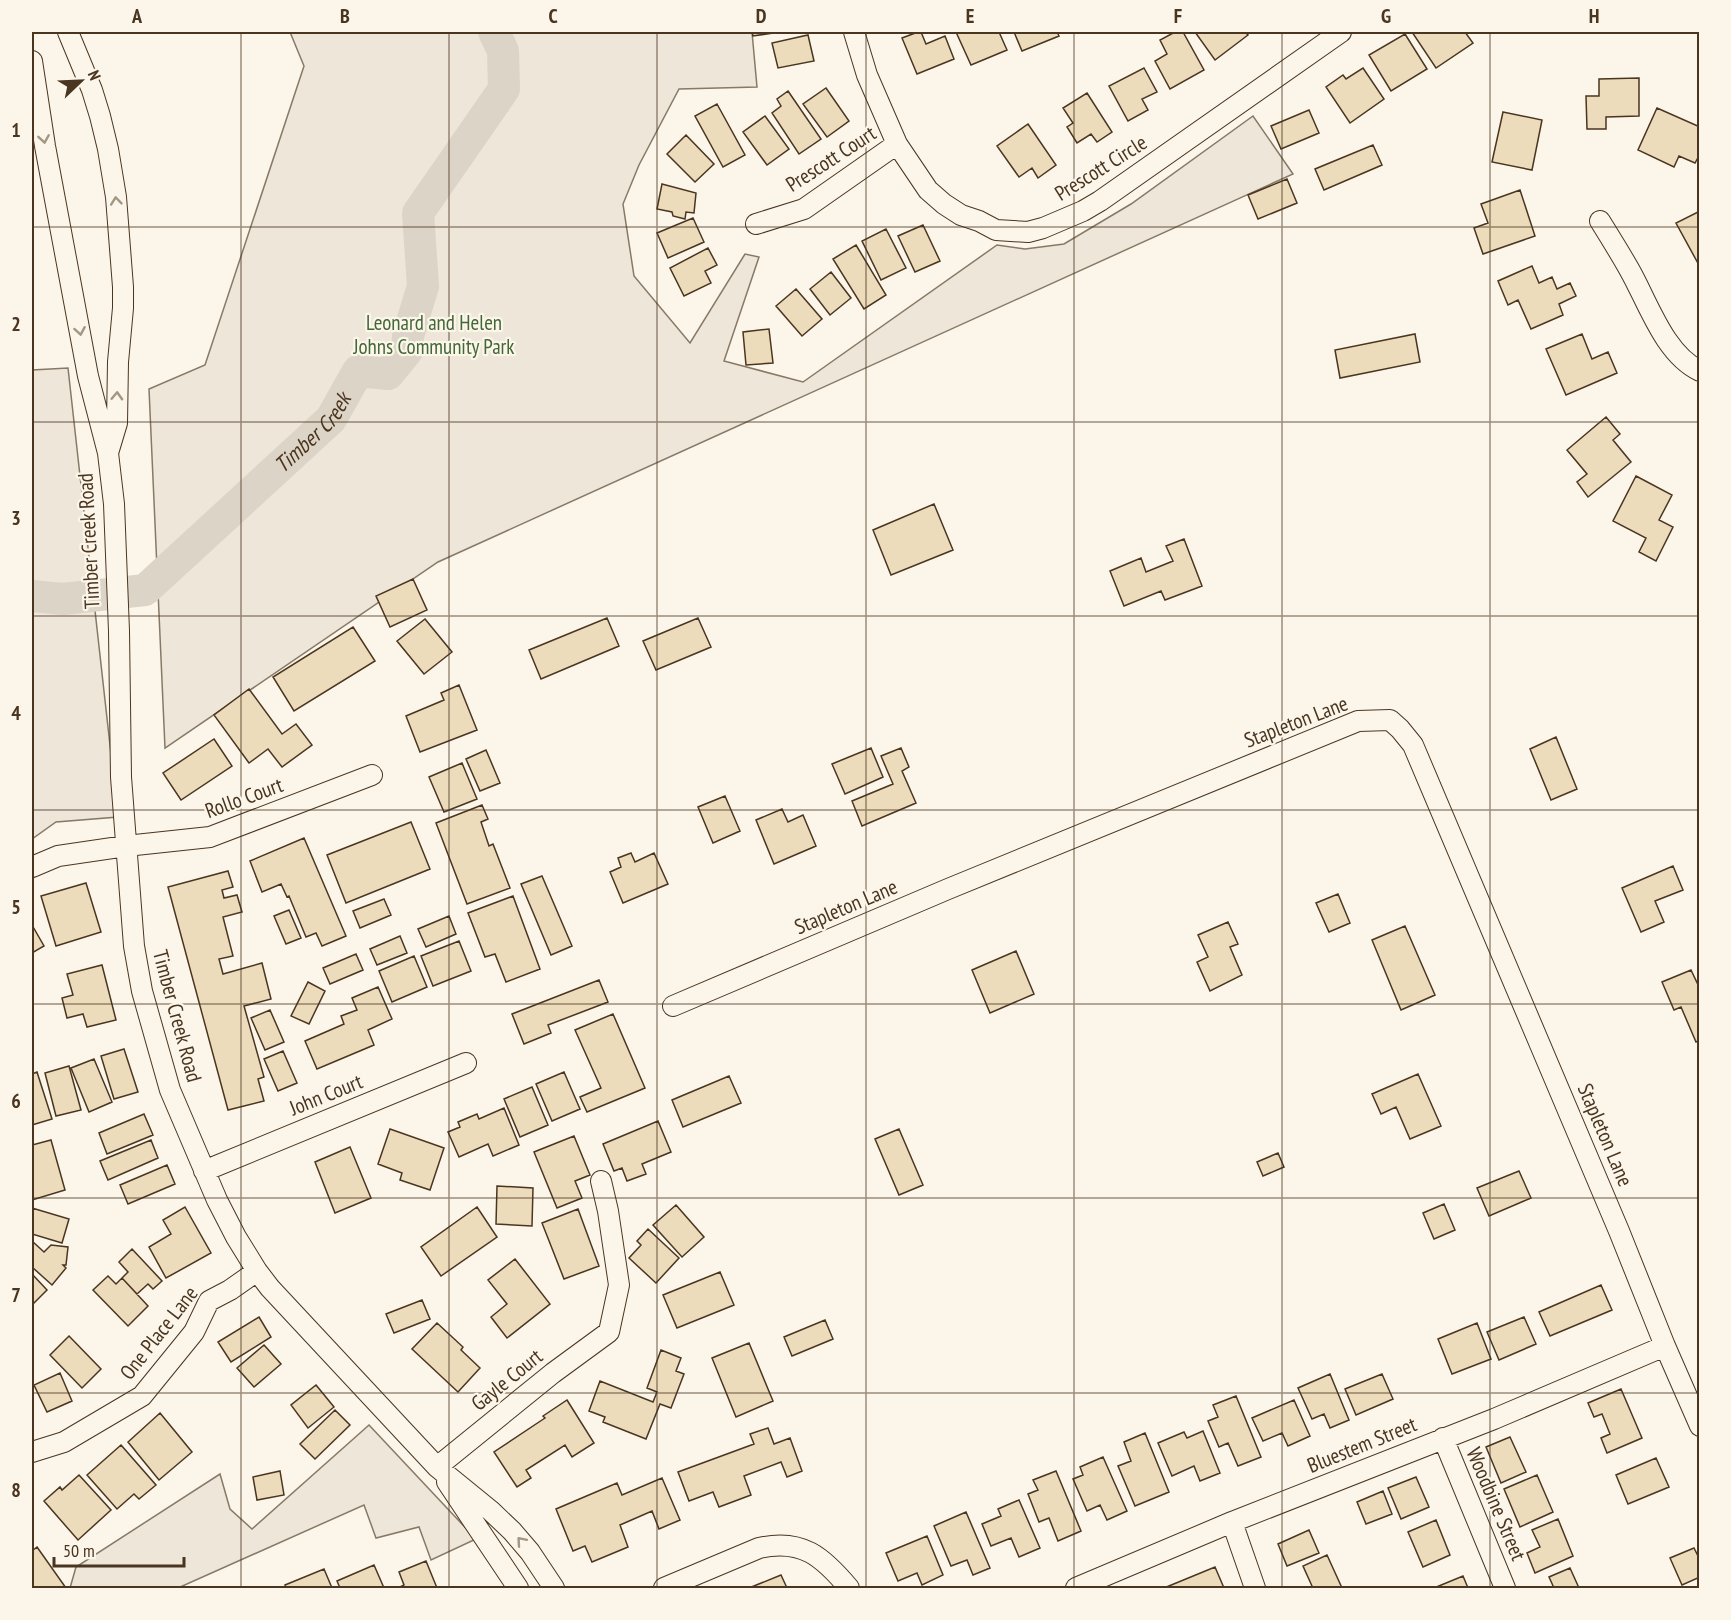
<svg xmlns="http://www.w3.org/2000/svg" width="1731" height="1620" viewBox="0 0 1731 1620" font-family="'PT Sans Narrow',sans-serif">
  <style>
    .green { fill: #ede6d9; stroke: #887966; stroke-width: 1.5 }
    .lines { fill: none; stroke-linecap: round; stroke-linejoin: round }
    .river { stroke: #dcd4c6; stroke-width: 32 }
    .building { fill: #ecdcbc; stroke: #4a3520; stroke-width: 1.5 }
    .minor-casing { stroke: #4a3520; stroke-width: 22 }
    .minor { stroke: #fbf6e9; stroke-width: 20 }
    .oneway { stroke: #a29684 }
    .grid { fill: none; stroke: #4a3520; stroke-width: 1.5; stroke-opacity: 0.55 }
    .labels { text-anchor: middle; stroke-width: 4.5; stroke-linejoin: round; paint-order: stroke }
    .street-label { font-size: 21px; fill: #4a3520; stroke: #fbf6e9 }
    .park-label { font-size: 21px; fill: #436837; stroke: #fbf6e9 }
    .water-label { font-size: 22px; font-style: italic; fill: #4a3520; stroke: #fbf6e9 }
    .neatline { fill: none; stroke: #4a3520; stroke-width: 2 }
    .grid-label { font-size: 20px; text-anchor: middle; font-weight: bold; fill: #4a3520 }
  </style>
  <rect width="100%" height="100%" fill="#fbf6e9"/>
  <path class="green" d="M290 32H752L757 87 679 89 639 165 623 204 634 276 690 343 745 254 759 257 724 361 803 382 997 245 1025 249 1064 244 1131 204 1253 116 1293 174 438 562 165 748 149 389 205 365 304 66Z
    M68 368 118 817 56 822 32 839V370Z
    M369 1425 476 1539 431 1560 419 1527 376 1538 364 1505 178 1588H70L76 1567 220 1474 230 1509 252 1529Z"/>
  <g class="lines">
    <path class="river" id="s1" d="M32 596 63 599 145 590 331 419 358 371 388 374 407 351 408 336 423 286 418 213 504 89 503 51 494 32"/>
  </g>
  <path class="building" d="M752 32H780L753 36Z
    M918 32H921L926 44 945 36 954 59 917 74 902 38Z
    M956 32H999L1007 50 971 65Z
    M1014 32H1057L1059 36 1022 51Z
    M1175 32H1183L1204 70 1170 89 1155 61 1167 54 1160 40Z
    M1195 32H1245L1248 35 1215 60Z
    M1412 32H1465L1473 43 1436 68Z
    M1405 34 1427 69 1391 91 1369 55Z
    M808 35 814 61 778 68 772 43Z
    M1144 68 1157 92 1142 99 1148 110 1128 121 1109 86Z
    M1363 68 1384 99 1350 123 1326 87 1343 75 1346 79Z
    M1639 78V116L1606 117V129H1587L1586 96H1599V79Z
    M826 88 849 121 827 137 803 104Z
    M788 91 821 139 799 154 772 113 781 106 777 99Z
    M1087 93 1112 132 1097 142 1091 134 1077 143 1067 127 1073 123 1063 108Z
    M717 104 745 155 723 167 695 116Z
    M1657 108 1700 127V154L1695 163 1679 156 1674 167 1638 150Z
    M1309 110 1319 133 1281 149 1271 126Z
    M1503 112 1542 120 1532 170 1492 162Z
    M765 116 789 149 767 165 743 132Z
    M1028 124 1056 165 1038 178 1032 168 1019 177 997 146Z
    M686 135 714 164 695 182 667 154Z
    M1373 145 1382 165 1324 190 1315 169Z
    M1287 179 1297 203 1258 219 1248 195Z
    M662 184 696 193 694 213 686 212 685 219 673 216 672 212 657 209Z
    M1520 190 1535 236 1483 254 1474 228 1488 223 1481 204Z
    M1700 211V267L1676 223Z
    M693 218 704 242 668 258 657 233Z
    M923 225 940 261 915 272 898 236Z
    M886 229 906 268 881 280 862 241Z
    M856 245 886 295 864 309 833 259Z
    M708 248 717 265 705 271 711 283 684 296 670 268Z
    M1532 266 1539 283 1552 277 1557 289 1570 283 1576 296 1559 304 1563 315 1531 329 1518 300 1508 305 1498 281Z
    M831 272 851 298 830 315 810 289Z
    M796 289 822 319 802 336 776 306Z
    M769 329 773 363 746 365 743 332Z
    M1415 334 1420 362 1340 378 1335 350Z
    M1582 334 1592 359 1608 352 1617 373 1566 395 1546 349Z
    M1606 417 1620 434 1613 440 1631 462 1588 497 1577 482 1587 474 1567 450Z
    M1636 476 1672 495 1659 520 1673 527 1656 561 1639 552 1646 538 1613 521Z
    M934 504 953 550 891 575 873 530Z
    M1184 539 1202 586 1165 600 1161 591 1124 606 1110 571 1141 558 1146 572 1173 561 1166 546Z
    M413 579 427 610 390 627 376 596Z
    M607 618 619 646 541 679 529 650Z
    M698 618 711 647 656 670 643 641Z
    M425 619 452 652 424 674 397 641Z
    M353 627 375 661 294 711 273 677Z
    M459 685 477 730 420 752 406 716 444 700 441 693Z
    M249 689 282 734 296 724 312 745 282 767 268 749 249 763 214 715Z
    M1556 737 1577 789 1551 800 1530 749Z
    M214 739 232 766 181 800 163 773Z
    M871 748 883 777 845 794 832 764Z
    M901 748 909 767 902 771 916 803 862 826 852 801 893 784 881 756Z
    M486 750 500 783 480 791 466 759Z
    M462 763 477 799 444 812 429 777Z
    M725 796 740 831 713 843 698 807Z
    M482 805 488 819 481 822 489 846 493 844 510 888 467 904 436 823Z
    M782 809 788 822 803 815 816 846 774 864 756 820Z
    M411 822 430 869 346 903 327 855Z
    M304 838 346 936 322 946 316 933 306 937 289 896 287 897 281 884 262 892 250 861Z
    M631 853 635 862 654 853 668 884 623 903 610 872 621 867 618 858Z
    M1673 866 1683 890 1655 901 1664 922 1641 932 1622 888Z
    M228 871 233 887 222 890 224 898 237 895 242 912 223 917 233 956 219 959 223 974 262 963 271 999 244 1006 264 1077 258 1079 264 1101 228 1110 168 887Z
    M542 876 572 946 551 955 521 884Z
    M86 883 101 932 56 946 41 896Z
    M1338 894 1350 923 1329 932 1316 903Z
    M513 896 540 969 506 982 495 954 485 957 468 913Z
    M384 899 391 915 360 928 353 911Z
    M289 910 301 938 286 944 274 916Z
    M449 916 456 934 426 947 418 929Z
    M1228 922 1238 944 1230 947 1242 975 1210 991 1197 962 1208 957 1198 935Z
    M32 925 44 946 32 953Z
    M1405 926 1435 995 1401 1010 1372 940Z
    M400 936 407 953 377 965 370 949Z
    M459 941 471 971 433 986 421 956Z
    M1016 951 1034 994 990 1013 972 970Z
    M356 954 363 970 330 984 323 968Z
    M414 956 427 987 392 1002 379 971Z
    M102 965 116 1020 87 1027 83 1014 67 1018 62 998 73 995 67 974Z
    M1691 970 1700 989V1040L1696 1042 1681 1007 1674 1010 1662 982Z
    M599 980 608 1002 548 1025 551 1033 524 1044 512 1014Z
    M308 982 325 991 309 1024 291 1016Z
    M378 987 392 1019 368 1030 374 1045 317 1069 305 1041 344 1024 341 1016 357 1010 352 998Z
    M270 1010 284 1042 265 1050 251 1018Z
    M613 1014 645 1088 587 1112 580 1097 601 1088 575 1030Z
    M124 1049 138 1092 114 1099 101 1056Z
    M283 1051 297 1083 278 1091 264 1059Z
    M94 1059 112 1102 89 1112 71 1068Z
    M69 1066 81 1110 56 1116 45 1073Z
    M37 1072 52 1119 32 1125V1074Z
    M564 1072 580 1109 552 1121 536 1084Z
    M1418 1074 1441 1126 1410 1139 1396 1107 1381 1114 1372 1094Z
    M729 1076 741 1103 683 1127 672 1100Z
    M532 1087 548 1125 520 1137 504 1099Z
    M504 1108 519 1145 493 1156 488 1144 459 1157 448 1132 460 1127 458 1122 477 1114 479 1119Z
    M144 1114 153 1135 107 1154 99 1133Z
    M658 1121 671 1152 642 1164 646 1174 627 1181 622 1168 614 1171 603 1144Z
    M390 1129 444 1148 430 1190 400 1180 402 1173 378 1164Z
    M899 1129 923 1185 899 1195 875 1139Z
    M574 1136 590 1175 575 1181 582 1198 557 1208 534 1152Z
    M51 1140 65 1190 32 1200V1145Z
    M151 1140 158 1158 108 1180 100 1161Z
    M350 1147 371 1198 335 1213 315 1162Z
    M1278 1153 1284 1167 1263 1176 1257 1162Z
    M167 1165 175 1184 128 1204 120 1185Z
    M1519 1171 1531 1198 1489 1216 1477 1188Z
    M497 1186 533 1188 532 1226 496 1224Z
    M1444 1204 1455 1230 1434 1239 1423 1213Z
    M676 1205 704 1237 682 1257 653 1225Z
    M185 1207 211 1253 166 1278 149 1247 171 1234 163 1220Z
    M477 1207 497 1237 441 1276 421 1247Z
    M32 1208 69 1219 62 1243 32 1234Z
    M578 1209 599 1266 564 1279 542 1223Z
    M648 1229 679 1258 656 1283 629 1258 641 1245 637 1241Z
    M32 1241 44 1252 51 1245 68 1247 66 1265H63L66 1268 52 1285 32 1267Z
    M132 1249 162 1281 153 1289 148 1284 137 1294 122 1278 128 1272 119 1262Z
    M515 1259 550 1304 507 1338 491 1317 507 1304 488 1280Z
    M720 1272 734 1305 677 1328 663 1295Z
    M32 1274 47 1290 32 1305Z
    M108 1276 116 1284 122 1278 148 1306 128 1326 93 1290Z
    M1601 1285 1612 1310 1550 1336 1539 1312Z
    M422 1300 430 1319 394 1333 386 1314Z
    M259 1317 271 1337 231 1362 218 1342Z
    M1524 1317 1536 1344 1499 1360 1487 1332Z
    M825 1320 833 1339 792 1356 784 1337Z
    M437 1323 463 1347 461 1350 480 1368 458 1392 412 1349Z
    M1477 1323 1491 1359 1452 1374 1438 1339Z
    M69 1336 101 1369 82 1388 50 1355Z
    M749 1343 773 1401 736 1417 712 1358Z
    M264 1345 281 1364 254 1387 237 1368Z
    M661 1350 681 1358 676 1371 684 1374 671 1408 660 1404 646 1439 603 1422 605 1417 589 1411 600 1381 653 1402 657 1392 647 1388Z
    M60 1373 72 1401 47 1412 34 1385Z
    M1330 1374 1349 1420 1330 1428 1324 1414 1312 1419 1298 1388Z
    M1382 1374 1393 1399 1356 1415 1345 1389Z
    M316 1385 334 1407 308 1428 291 1405Z
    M1621 1389 1642 1438 1607 1453 1601 1438 1610 1434 1602 1414 1594 1417 1588 1403Z
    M1236 1396 1261 1457 1238 1466 1228 1443 1219 1447 1208 1421 1218 1417 1213 1405Z
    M567 1400 594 1443 572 1457 565 1445 526 1470 531 1478 517 1487 494 1452 545 1418 543 1416Z
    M1294 1400 1310 1436 1288 1446 1282 1433 1263 1441 1252 1418Z
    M335 1410 350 1425 315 1459 300 1444Z
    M160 1413 192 1452 159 1480 128 1442Z
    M768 1428 774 1444 790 1438 802 1471 787 1477 781 1462 744 1476 751 1495 719 1507 713 1492 689 1501 678 1472 754 1444 750 1434Z
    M1203 1431 1220 1473 1200 1481 1194 1466 1172 1476 1158 1443 1184 1432 1187 1438Z
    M1145 1433 1169 1492 1135 1506 1118 1466 1131 1461 1124 1442Z
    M1510 1437 1526 1472 1501 1483 1486 1447Z
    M121 1445 156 1485 139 1499 134 1494 117 1509 87 1475Z
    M1103 1457 1127 1511 1107 1520 1100 1505 1087 1511 1073 1479 1083 1475 1080 1467Z
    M1656 1458 1669 1487 1628 1504 1616 1475Z
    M280 1471 284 1495 257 1500 253 1477Z
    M1056 1471 1081 1531 1058 1541 1049 1518 1039 1522 1028 1494 1038 1490 1033 1480Z
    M79 1475 111 1510 78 1540 44 1501 60 1487 62 1490Z
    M1537 1475 1553 1512 1520 1527 1504 1489Z
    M1416 1477 1429 1507 1401 1519 1388 1488Z
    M662 1478 680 1520 659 1529 652 1511 620 1525 628 1547 592 1562 585 1546 573 1551 556 1509 617 1483 622 1495Z
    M1383 1491 1392 1514 1366 1524 1357 1502Z
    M1019 1500 1040 1548 1019 1557 1011 1538 991 1546 982 1524 1001 1516 998 1509Z
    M966 1512 990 1568 973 1575 967 1560 951 1566 934 1526Z
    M1558 1519 1573 1556 1535 1573 1527 1553 1540 1547 1532 1530Z
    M1436 1520 1450 1555 1423 1567 1408 1532Z
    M1309 1530 1319 1553 1287 1566 1278 1544Z
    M927 1536 943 1575 922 1585 917 1573 898 1581 886 1553Z
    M37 1547 66 1588H32V1551Z
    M1694 1548 1700 1560V1577L1682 1585 1670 1558Z
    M1327 1555 1342 1588H1306L1312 1586 1303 1566Z
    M426 1561 437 1588H400V1587L404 1585 399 1572Z
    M374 1565 384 1588H340L337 1581Z
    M1215 1567 1224 1588H1164Z
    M1570 1568 1579 1588H1554L1549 1577Z
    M324 1569 332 1588H286L285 1585Z
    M781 1575 787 1588H749Z
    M1463 1576 1468 1588H1434Z"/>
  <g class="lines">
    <defs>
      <path id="minor" d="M68 32 92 90 100 116 108 149 116 197 123 287V308L118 362 117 423 108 453
        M854 32 867 75 897 144 928 190 944 204 961 215 979 221 996 230 1028 232 1043 228 1083 211 1100 201 1341 32
        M32 61 45 146 88 376 108 453 114 504 119 631 121 777 134 946 142 991 170 1090 217 1200 236 1237 257 1271 270 1288 437 1467 491 1511 512 1531 530 1552 554 1588
        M1600 221C1610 237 1620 253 1629 269 1648 302 1664 354 1700 371
        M756 224 804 209 897 144
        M32 867 58 856 126 846 210 837 372 775
        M673 1006 948 889 1358 721 1390 720 1400 729 1413 745 1619 1231 1665 1346 1700 1426
        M204 1171 466 1063
        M1443 1438 1505 1588
        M32 1452 64 1442 142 1396 194 1332 209 1301 230 1290 257 1271
        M437 1467 553 1373 609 1332 619 1285 608 1211 601 1181
        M447 1482 518 1588
        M1232 1522 1255 1588
        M664 1588 759 1548C802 1538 823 1557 849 1588
        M1076 1588 1232 1522 1494 1419 1665 1346"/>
    </defs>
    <use href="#minor" class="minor-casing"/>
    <use href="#minor" class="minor"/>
  </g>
  <defs><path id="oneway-chevron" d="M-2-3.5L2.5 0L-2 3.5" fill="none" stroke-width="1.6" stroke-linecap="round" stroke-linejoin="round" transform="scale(1.5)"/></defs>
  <g class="oneway">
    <use href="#oneway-chevron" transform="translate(44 139) rotate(81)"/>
    <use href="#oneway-chevron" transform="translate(116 201) rotate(-96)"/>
    <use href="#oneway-chevron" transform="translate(80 331) rotate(80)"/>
    <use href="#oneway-chevron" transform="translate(117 396) rotate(-88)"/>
    <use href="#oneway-chevron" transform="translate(521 1541) rotate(-131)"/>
  </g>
  <path class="grid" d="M241 32V1588M449 32V1588M657 32V1588M866 32V1588M1074 32V1588M1282 32V1588M1490 32V1588M32 227H1700M32 422H1700M32 616H1700M32 810H1700M32 1004H1700M32 1198H1700M32 1393H1700"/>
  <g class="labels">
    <g class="street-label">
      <text transform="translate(831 159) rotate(-33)" y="7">Prescott Court</text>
      <text transform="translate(1101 168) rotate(-32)" y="7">Prescott Circle</text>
      <text transform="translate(89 541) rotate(-93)" y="7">Timber Creek Road</text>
      <text transform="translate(1296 722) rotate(-21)" y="7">Stapleton Lane</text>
      <text transform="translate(244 798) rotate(-20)" y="7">Rollo Court</text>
      <text transform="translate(846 907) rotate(-23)" y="7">Stapleton Lane</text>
      <text transform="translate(177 1016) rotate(75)" y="7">Timber Creek Road</text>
      <text transform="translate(326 1095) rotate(-22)" y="7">John Court</text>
      <text transform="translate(1605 1135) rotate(67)" y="7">Stapleton Lane</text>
      <text transform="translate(159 1333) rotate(-52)" y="7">One Place Lane</text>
      <text transform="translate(507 1380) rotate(-39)" y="7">Gayle Court</text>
      <text transform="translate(1362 1445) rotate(-22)" y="7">Bluestem Street</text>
      <text transform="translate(1496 1504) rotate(67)" y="7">Woodbine Street</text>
    </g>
    <g class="park-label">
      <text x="434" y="330">Leonard and Helen<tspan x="434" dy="24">Johns Community Park</tspan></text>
    </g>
    <g class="water-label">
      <text dy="8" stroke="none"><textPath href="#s1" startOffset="344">Timber Creek</textPath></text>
    </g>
  </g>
  <rect width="1731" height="1620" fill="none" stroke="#fbf6e9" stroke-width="66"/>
  <g transform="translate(81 81) rotate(67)" stroke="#fbf6e9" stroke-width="4.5" paint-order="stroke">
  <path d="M0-4.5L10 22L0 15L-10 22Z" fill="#4a3520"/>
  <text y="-9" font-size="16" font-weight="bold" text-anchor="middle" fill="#4a3520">N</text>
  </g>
  <path d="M54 1557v9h130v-9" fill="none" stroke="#4a3520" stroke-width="3"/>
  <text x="63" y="1557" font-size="18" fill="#4a3520" stroke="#fbf6e9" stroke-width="4.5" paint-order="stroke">50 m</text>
  <rect x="33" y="33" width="1665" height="1554" class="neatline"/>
  <g class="grid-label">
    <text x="137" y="23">A</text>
    <text x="345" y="23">B</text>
    <text x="553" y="23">C</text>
    <text x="761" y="23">D</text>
    <text x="970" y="23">E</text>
    <text x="1178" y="23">F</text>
    <text x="1386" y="23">G</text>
    <text x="1594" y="23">H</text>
    <text x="16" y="137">1</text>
    <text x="16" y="331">2</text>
    <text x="16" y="525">3</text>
    <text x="16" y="720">4</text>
    <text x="16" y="914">5</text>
    <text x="16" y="1108">6</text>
    <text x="16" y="1302">7</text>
    <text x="16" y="1497">8</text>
  </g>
</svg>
